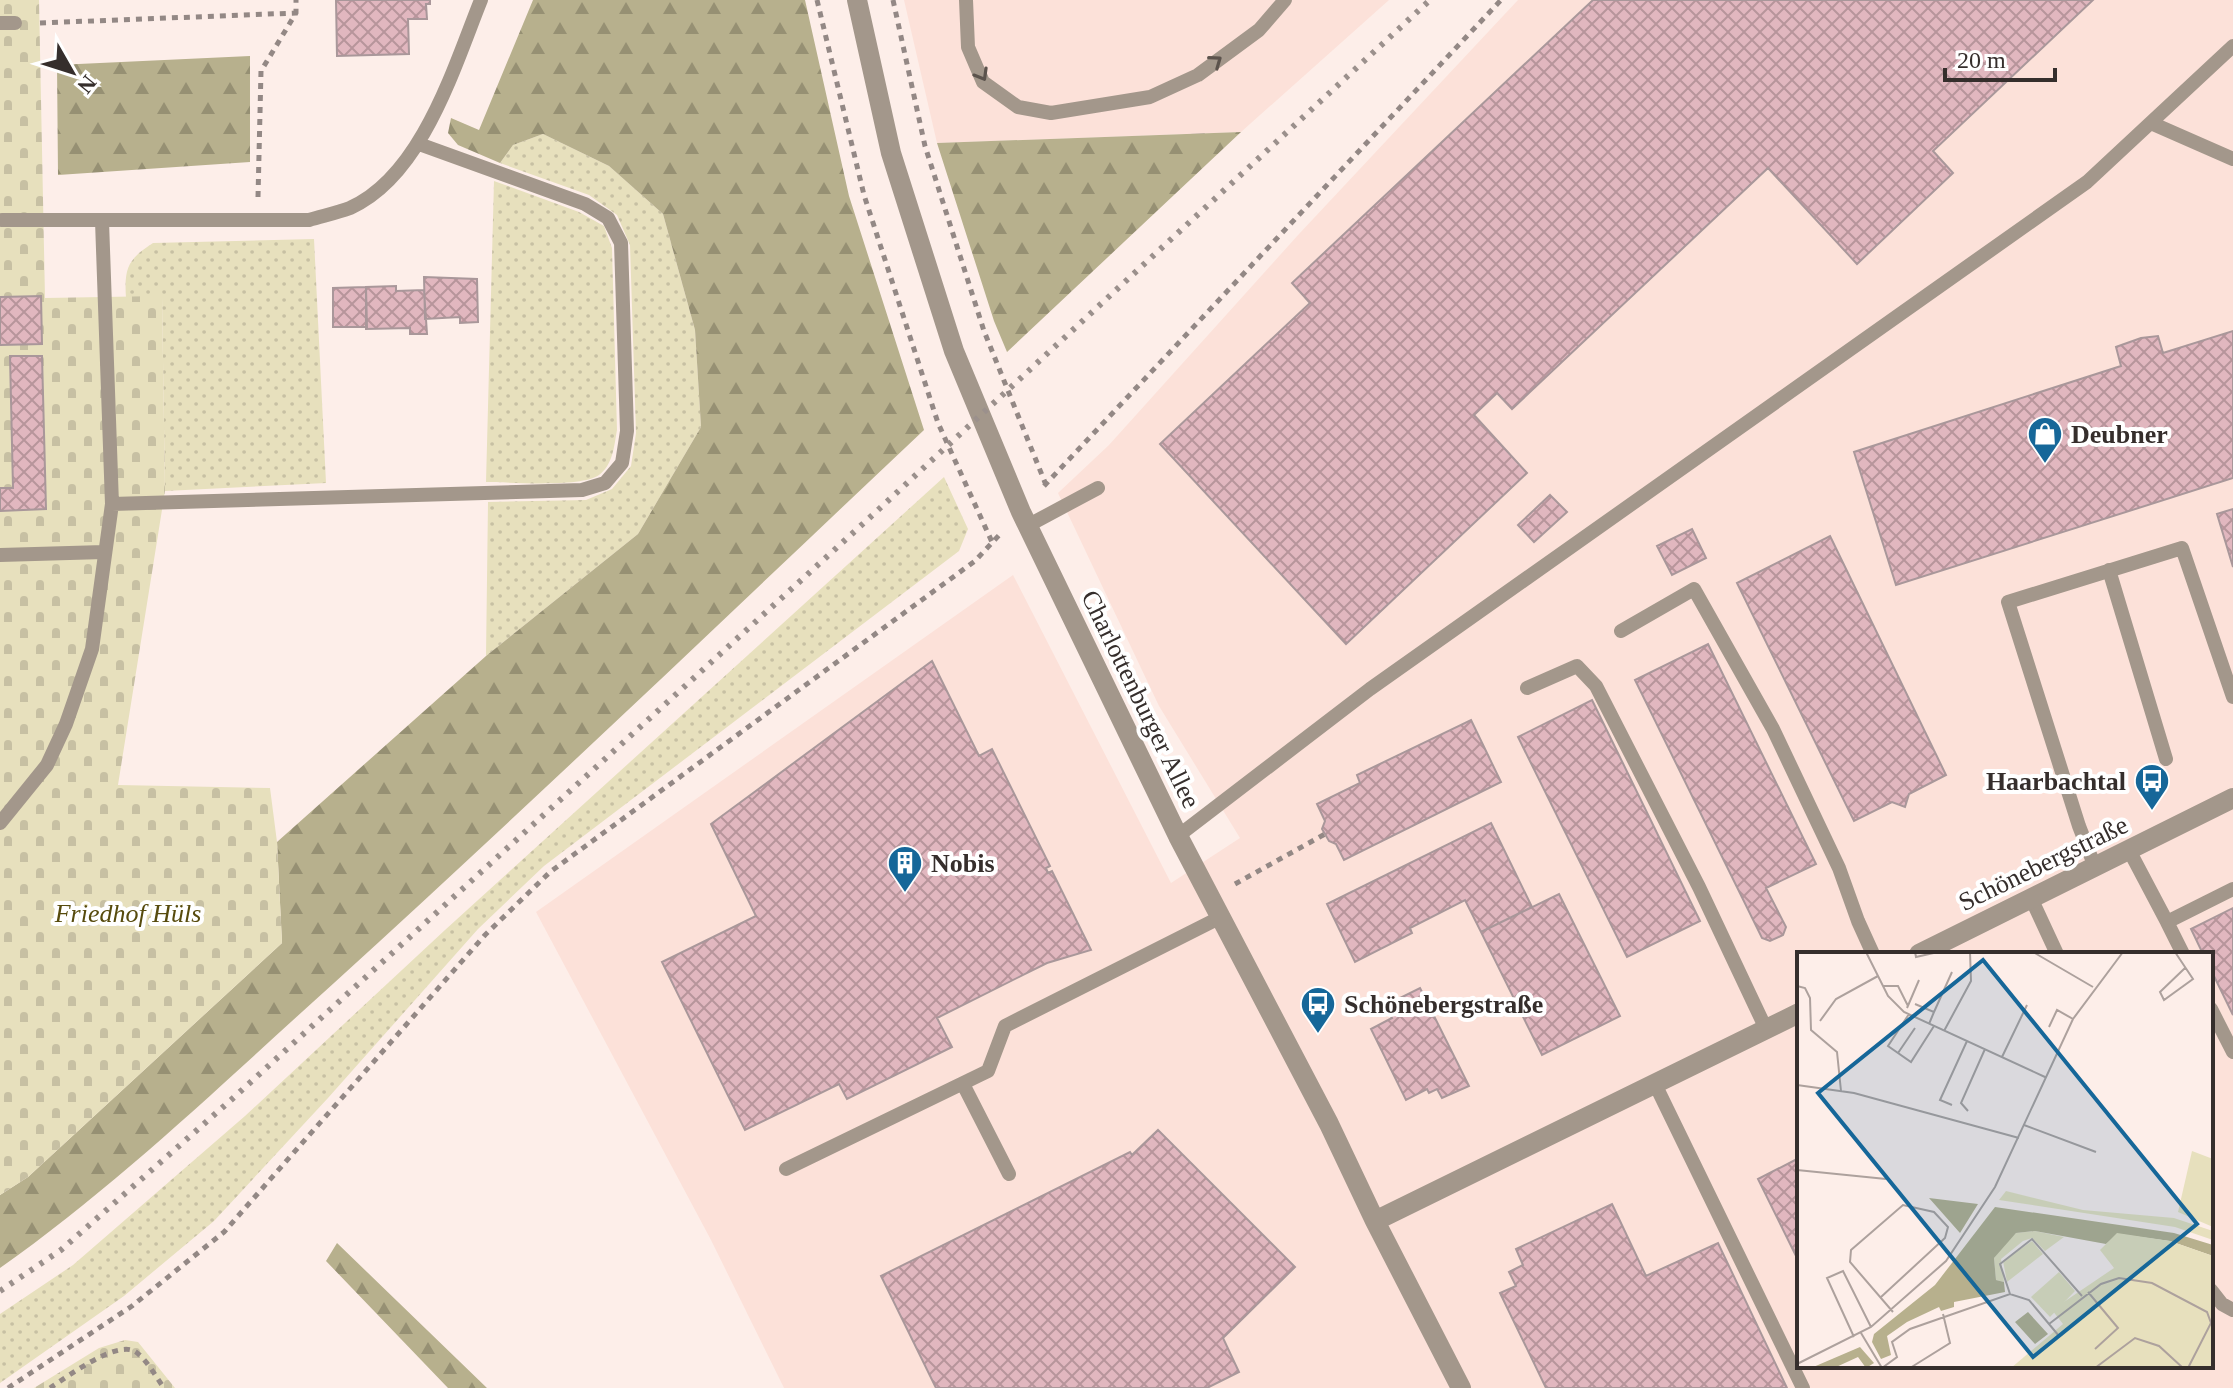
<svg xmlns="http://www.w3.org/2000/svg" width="2233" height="1388" viewBox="0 0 2233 1388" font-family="Georgia,serif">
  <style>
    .built { fill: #fce1d9; fill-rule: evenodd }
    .grass { fill: url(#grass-dots) }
    .forest { fill: url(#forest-firs) }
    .cemetery { fill: url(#cemetery-stones) }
    .building { fill: url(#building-cross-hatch); stroke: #a9979a; stroke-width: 2 }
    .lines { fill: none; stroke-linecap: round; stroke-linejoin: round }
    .path { stroke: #938885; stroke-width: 5; stroke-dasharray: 6 6; stroke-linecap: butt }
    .lane { stroke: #a3978b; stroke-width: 14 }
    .street { stroke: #a3978b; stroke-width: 20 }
    .rail { stroke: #9b908c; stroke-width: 6; stroke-dasharray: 4 8; stroke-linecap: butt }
    .oneway { stroke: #5c534d }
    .labels { text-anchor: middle; stroke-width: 8; stroke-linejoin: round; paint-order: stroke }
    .poi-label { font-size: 26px; font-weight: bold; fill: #352e2c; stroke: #fff; text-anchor: start }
    .street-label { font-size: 26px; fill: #352e2c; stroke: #fff }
    .park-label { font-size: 26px; font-style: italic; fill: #574b0d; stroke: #fff }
    .inset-road { fill: none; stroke: #ada19d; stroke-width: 2 }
    .view { fill: #166799; fill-opacity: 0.15; stroke: #166799; stroke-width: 4 }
    .inset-edge { fill: none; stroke: #352e2c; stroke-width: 4 }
  </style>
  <defs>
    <pattern id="grass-dots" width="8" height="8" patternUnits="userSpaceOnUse" patternTransform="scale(2)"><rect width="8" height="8" fill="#e7e0bd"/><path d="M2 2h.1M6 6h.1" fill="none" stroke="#c7c0a3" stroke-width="1.8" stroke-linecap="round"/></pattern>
    <pattern id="forest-firs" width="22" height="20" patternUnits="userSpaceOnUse" patternTransform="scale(2)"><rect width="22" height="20" fill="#b7b08d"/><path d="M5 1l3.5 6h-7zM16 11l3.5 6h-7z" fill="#969073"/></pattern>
    <pattern id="cemetery-stones" width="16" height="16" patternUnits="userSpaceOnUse" patternTransform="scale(2)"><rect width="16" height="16" fill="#e7e0bd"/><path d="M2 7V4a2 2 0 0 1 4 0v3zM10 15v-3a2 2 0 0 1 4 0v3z" fill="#c7c0a3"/></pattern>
    <pattern id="building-cross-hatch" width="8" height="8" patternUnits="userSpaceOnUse" patternTransform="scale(2)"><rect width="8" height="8" fill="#e1b7bf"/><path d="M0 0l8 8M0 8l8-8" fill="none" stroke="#b7959b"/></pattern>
  </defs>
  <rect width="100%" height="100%" fill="#fdeee9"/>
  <path class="built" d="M904 0H1389L1241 132 937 143Z
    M1518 0H2233V1388H784L711 1240 536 912 1013 575 1171 883 1240 838 1159 706 1058 493 1109 445 1299 234ZM1799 954H2211V1366H1799Z"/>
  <path class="grass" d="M543 134 609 166 663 214 695 330 701 427 638 534 486 656 488 502 586 500 612 489 631 466 636 433 630 245 617 215 589 195 500 163 513 145Z
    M494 181 579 212 604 226 612 248 617 430C614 446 613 465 599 475 581 488 509 482 486 482Z
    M314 239 326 483 165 491 162 297 126 298C124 268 128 259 153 243Z
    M944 477 968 529 959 551 544 866 478 929 328 1098 214 1221 124 1296 0 1383V1314L73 1265 245 1116 445 930Z"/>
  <path class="forest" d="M533 0H805L849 196 924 430C728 615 533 802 334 983 226 1080 119 1184 0 1268V1195L28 1177 282 943 277 842 486 656 638 534 701 427 695 330 663 214 609 166 543 134 513 145 500 163 458 145 448 133 451 118 479 130Z
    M250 56V162L58 175 57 65Z
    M1241 132 1007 352 994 321 937 143Z
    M337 1243 487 1388H448L326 1261Z"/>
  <path class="cemetery" d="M0 0H39L45 298 162 296 165 491 118 785 270 788 277 842 282 943 28 1177 0 1195Z
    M125 1340 138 1342 175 1388H34L99 1348Z"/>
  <path class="building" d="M336 0H430V4H426L427 19H408L409 54 337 56Z
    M1593 0H2093L1933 151 1953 173 1857 264 1768 168 1512 409 1497 393 1474 415 1527 473 1346 644 1160 444 1310 303 1292 283Z
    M424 277 477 279 478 322 460 323V317L425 319Z
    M396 286V291L424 290 427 334H410V328L366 329V287Z
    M366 287 367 327H333V288Z
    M41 296 42 344 0 345V297Z
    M2233 331V478L1896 585 1854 452 2121 366 2116 347 2141 338 2158 336 2163 353Z
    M10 356H42L46 509 0 511V488H13Z
    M1550 495 1567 512 1534 542 1518 525Z
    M2233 509V567L2217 514Z
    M1692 529 1706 558 1672 575 1657 546Z
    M1830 536 1946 775 1909 794 1905 807 1892 802 1854 821 1737 583Z
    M1708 644 1816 864 1766 888 1786 927 1783 935 1770 941 1762 938 1635 680Z
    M932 661 979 756 992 749 1050 866 1046 868 1048 873 1052 871 1091 950 1047 963 937 1018 952 1047 847 1099 839 1084 745 1130 662 962 756 916 711 824Z
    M1592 700 1700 921 1627 957 1518 737Z
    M1471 720 1501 782 1344 860 1336 844 1329 841 1322 829 1325 821 1317 804 1360 783 1357 775Z
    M1491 823 1532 907 1481 932 1465 900 1410 928 1412 933 1355 962 1327 904Z
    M1559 894 1620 1016 1542 1055 1481 932Z
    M2233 908V1015L2211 970V954H2203L2191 929Z
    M1420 988 1469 1086 1442 1098 1437 1089 1429 1093 1427 1089 1406 1100 1371 1029 1392 1018 1390 1014 1399 1010 1394 1001Z
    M1158 1130 1295 1267 1223 1338 1239 1372 1207 1388H936L881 1276 1130 1152 1132 1155Z
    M1799 1158V1262L1758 1179Z
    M1612 1204 1646 1276 1718 1243 1787 1388H1546L1500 1293 1516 1286 1509 1272 1523 1265 1516 1249Z"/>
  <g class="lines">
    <path class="path" d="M817 0 864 195 938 423 992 542
      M893 0 925 146 984 331 1046 485
      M40 23 296 13
      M258 197 261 71 296 13V0
      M1044 486 1501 0
      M1235 884 1325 834
      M8 1388 132 1306 224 1232 485 935 550 872 975 561 1002 532
      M50 1388C67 1377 117 1339 136 1352 147 1360 156 1377 164 1388"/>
    <path class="lane" d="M966 0 968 47 983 82 1018 107 1051 113 1150 97 1198 75 1259 30 1285 0
      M0 23H15
      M2151 123 2233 159
      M2 220H309C322 216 337 213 350 208 422 176 454 67 481 0
      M112 504 582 490 605 483 622 463 627 431 621 243 608 218 585 204 419 144
      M1027 526 1098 488
      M0 555 104 552
      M2109 570 2166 759
      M1621 631 1694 589 1773 729 1839 868 1858 921 1873 954
      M1527 688 1577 666 1596 686 1699 887 1766 1029
      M0 823 47 765 66 724 92 649 112 504 102 221
      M1178 836 1370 689 2087 182 2233 46
      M2129 850 2167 922 2233 889
      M2095 867 2079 826 2008 602 2182 548 2233 697
      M2031 898 2057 954
      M2167 922 2183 954
      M2211 1009 2233 1052
      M963 1084 1009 1174
      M1655 1084 1803 1388
      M786 1169 988 1071 1005 1026 1221 917
      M2211 1290 2222 1304 2233 1310"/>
    <path class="street" d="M857 0 891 153 954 351 1021 512 1178 836 1329 1124 1375 1221 1461 1388
      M1919 954 2233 798
      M1375 1221 1799 1013"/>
    <path class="rail" d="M0 1291 61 1250 231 1100 866 521 1430 0"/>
  </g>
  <defs><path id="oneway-chevron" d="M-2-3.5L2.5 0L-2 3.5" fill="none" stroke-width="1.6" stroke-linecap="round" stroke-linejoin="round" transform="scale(2)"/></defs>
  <g class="oneway">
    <use href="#oneway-chevron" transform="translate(1216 61) rotate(-36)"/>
    <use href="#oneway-chevron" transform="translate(982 75) rotate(60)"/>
  </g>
  <defs>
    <symbol id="shop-pin" viewBox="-11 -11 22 30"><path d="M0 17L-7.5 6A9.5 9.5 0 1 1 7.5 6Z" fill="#166799" stroke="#fff"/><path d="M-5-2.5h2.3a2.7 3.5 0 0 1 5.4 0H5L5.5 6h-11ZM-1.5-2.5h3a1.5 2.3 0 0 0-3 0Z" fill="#fff"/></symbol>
    <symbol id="bus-pin" viewBox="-11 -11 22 30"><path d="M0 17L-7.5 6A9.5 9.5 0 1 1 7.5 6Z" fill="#166799" stroke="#fff"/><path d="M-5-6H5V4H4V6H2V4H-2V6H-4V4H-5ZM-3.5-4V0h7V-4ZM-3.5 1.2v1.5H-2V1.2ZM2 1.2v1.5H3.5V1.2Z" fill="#fff"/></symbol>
    <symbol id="building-pin" viewBox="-11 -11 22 30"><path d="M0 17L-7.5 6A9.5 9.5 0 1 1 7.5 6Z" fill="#166799" stroke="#fff"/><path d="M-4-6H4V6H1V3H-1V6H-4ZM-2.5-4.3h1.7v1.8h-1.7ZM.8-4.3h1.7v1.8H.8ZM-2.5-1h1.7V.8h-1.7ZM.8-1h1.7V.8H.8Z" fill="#fff"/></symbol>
  </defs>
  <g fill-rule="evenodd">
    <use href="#shop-pin" x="2025" y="414" width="40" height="54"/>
    <use href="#bus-pin" x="2132" y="761" width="40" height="54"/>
    <use href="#building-pin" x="885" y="843" width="40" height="54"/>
    <use href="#bus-pin" x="1298" y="984" width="40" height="54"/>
  </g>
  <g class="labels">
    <g class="poi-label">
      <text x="2071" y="443">Deubner</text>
      <text x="2126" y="790" text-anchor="end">Haarbachtal</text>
      <text x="931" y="872">Nobis</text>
      <text x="1344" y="1013">Schönebergstraße</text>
    </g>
    <g class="street-label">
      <text transform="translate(1141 699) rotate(64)" y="9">Charlottenburger Allee</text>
      <text transform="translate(2043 863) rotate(-26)" y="9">Schönebergstraße</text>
    </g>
    <g class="park-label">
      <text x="128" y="922">Friedhof Hüls</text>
    </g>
  </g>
  <g transform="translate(1797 952)">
    <rect width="416" height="416" fill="#fdeee9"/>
    <path d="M209 239 286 258 377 266 416 279V288L378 275 202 248ZM238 279 267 285 248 299 235 286 226 289 204 307 207 330 199 328 197 306 208 291 219 281ZM235 289 246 302 210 330 206 309ZM262 320 278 339 253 365 234 345Z" fill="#e7e0bd"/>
    <path d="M132 246 181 252 163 281ZM198 255 377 281 416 293V304L373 289 321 282 309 292 238 279 219 281 197 306 199 328 207 330 208 340 157 350V355L144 359 142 355 110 370 90 384 94 403 84 407 75 390 77 382 138 333ZM231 360 251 382 238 392 218 370ZM63 395 77 411 69 416 61 405 37 416H14Z" fill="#b7b08d"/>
    <path d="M395 199 416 207V275L381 260ZM320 281 373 289 416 304V416H214L266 372 255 358 317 316 303 298Z" fill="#e7e0bd"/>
    <path class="inset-road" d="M69 0 91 44 107 60 248 125M118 0 119 5 141 0M236 0 296 35M378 0 396 27 367 48 363 40 388 16M0 34 8 36 13 46 14 78 40 100 44 139M86 34H101L111 54M118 52 137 60 132 72M110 56 122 28M137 60 155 20M112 62 91 94 114 110 137 74M23 69 39 47 81 24M252 75 260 58 276 67M147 79 174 29 173 0M101 101 118 76M205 105 230 53M0 133 57 141 222 186M155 153 143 148 170 89M171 159 164 151 188 97M227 173 299 200M0 218 89 227M291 340 321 376 298 397M213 342 203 312 235 287 285 344M84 345 148 286 151 275 137 260 106 253 54 298 53 310 96 360M252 372 304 332 322 326 355 331 410 360 414 371 391 416M64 381 85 416M57 385 30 326 46 319 74 375M0 412 74 375 149 309 198 235 276 67 326 0M85 416 100 405 95 390 113 377 213 342 232 348 262 384M113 416 153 391 146 362M298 416 338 386 362 394 386 416"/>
    <path class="view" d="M186 8 400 272 236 405 21 141Z"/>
    <rect width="416" height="416" class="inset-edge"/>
  </g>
  <g transform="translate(72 72) rotate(129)" stroke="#ffffff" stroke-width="6" paint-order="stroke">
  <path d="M0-6L14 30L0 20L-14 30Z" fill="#352e2c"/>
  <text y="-12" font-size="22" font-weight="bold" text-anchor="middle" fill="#352e2c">N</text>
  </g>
  <path d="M1945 68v12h110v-12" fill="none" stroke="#352e2c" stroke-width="4"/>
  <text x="1957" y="68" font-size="24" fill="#352e2c" stroke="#ffffff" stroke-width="6" paint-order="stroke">20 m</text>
</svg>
